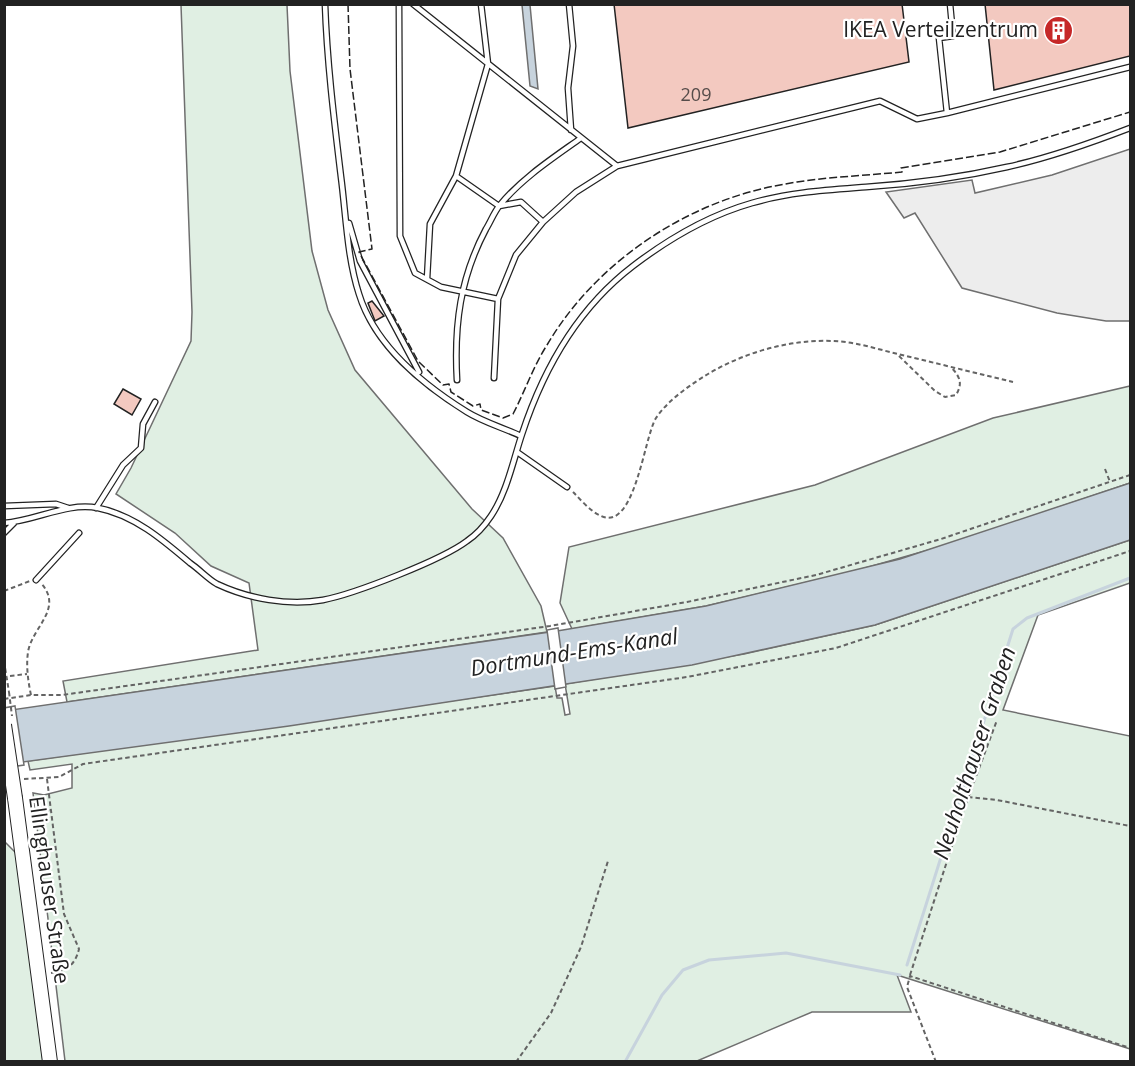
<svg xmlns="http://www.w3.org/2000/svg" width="1135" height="1066" viewBox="0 0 1135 1066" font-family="'Open Sans',sans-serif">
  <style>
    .green { fill: #e0efe3; stroke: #6f6f6f; stroke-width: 1.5 }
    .parking { fill: #ededed; stroke: #6f6f6f; stroke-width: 1.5 }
    .water { fill: #c7d3dd; stroke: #6f6f6f; stroke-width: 1.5 }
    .pier { fill: #fff; stroke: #6f6f6f; stroke-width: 1.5 }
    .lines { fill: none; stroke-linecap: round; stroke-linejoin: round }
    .stream { stroke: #c7d3dd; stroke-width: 3 }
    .building { fill: #f3c9c0; stroke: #222; stroke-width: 1.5 }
    .service-casing { stroke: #222; stroke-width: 7 }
    .secondary-casing { stroke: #222; stroke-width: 16 }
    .path { stroke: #646464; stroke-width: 2; stroke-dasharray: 4.5 3; stroke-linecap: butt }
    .service { stroke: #fff; stroke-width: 4.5 }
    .secondary { stroke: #fff; stroke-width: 14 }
    .secondary-bridge-casing { stroke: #222; stroke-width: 16; stroke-linecap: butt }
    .path-bridge { stroke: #646464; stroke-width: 2; stroke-dasharray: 4.5 3; stroke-linecap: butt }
    .secondary-bridge { stroke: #fff; stroke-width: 14 }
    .fence { stroke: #222; stroke-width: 1.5; stroke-dasharray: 8 3; stroke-linecap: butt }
    .labels { text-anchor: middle; stroke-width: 4.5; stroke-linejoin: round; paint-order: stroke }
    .number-label { font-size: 18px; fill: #564c4a }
    .poi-label { font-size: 21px; fill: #222; stroke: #fff; text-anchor: end }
    .street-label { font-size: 21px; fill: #222; stroke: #fff }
    .water-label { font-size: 22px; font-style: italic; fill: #222; stroke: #fff }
  </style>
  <rect width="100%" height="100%" fill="#fff"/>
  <path class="green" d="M181 5H287L290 71 312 251 328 310 355 370 472 509 503 538 541 606 547 632 67 702 63 681 258 650 249 583 211 566 175 533 116 494 131 468 191 341 192 312Z
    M1130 386V483L953 543 851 572 706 606 572 629 560 603 569 547 815 485 993 418Z
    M1130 540V583L1038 615 1003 710 1130 736V1049L897 975 911 1012H812L697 1061H65L33 793 44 795 72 788V764L30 770 28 761 555 686 557 698H562L565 715 570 714 565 684 744 654 875 625Z
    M4 841 16 853 43 1061H5Z"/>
  <path class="parking" d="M1130 149V321H1106L1057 313 962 288 915 213 904 218 886 192 972 180 975 193 1052 175Z"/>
  <path class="water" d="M522 5H530L538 89 530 86Z
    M1130 483V540L875 625 692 665 289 726 23 762 4 711 557 631 706 606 900 559Z"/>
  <path class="pier" d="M558 628 566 687 555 689 547 630Z
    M15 706 24 765 4 768V708Z"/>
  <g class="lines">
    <path class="stream" d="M907 965 1013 629 1027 618 1130 578
      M625 1062 662 995 683 970 709 960 786 953 900 975"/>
  </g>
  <path class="building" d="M614 4H902L909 62 628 128Z
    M985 4H1130V56L994 90Z
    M372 301 384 316 375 321 368 303Z
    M123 389 141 399 132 415 114 404Z"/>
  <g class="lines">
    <defs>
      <path id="service" d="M325 4C327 62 334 119 341 177 346 215 347 257 359 294 375 346 422 384 467 412 483 422 504 428 521 436
        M399 4 400 236 415 273 441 287 498 299
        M413 4 617 166
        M569 4 573 46 568 88 571 130
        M950 4 953 36 939 38 947 113 1130 67
        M456 176 499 206 521 202 543 222
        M349 223 360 261 419 372
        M427 279 430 224 456 176 488 64 481 4
        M494 378 498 299 516 255 543 222 576 192 617 166 880 101 917 119 947 113
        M457 380C454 325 460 278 486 229 491 221 494 212 500 205 522 178 553 158 581 138
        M517 452 567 487
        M4 506 56 504 68 508
        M96 508 123 465 141 448 143 424 155 402
        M4 523C36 521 66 502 98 508 134 515 163 540 190 563 199 569 208 579 217 584 249 599 288 606 323 600 354 594 442 560 467 541 476 535 485 525 491 516 507 492 513 461 522 434 543 370 578 308 633 266 667 240 710 215 752 203 790 192 827 190 866 187 911 184 963 177 1007 167 1049 158 1091 143 1130 128
        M4 533 14 523
        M36 580 79 533"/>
      <path id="secondary" d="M15 798 50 1062"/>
    </defs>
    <use href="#service" class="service-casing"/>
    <use href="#secondary" class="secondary-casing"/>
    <path class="path" d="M899 356 935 391 945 397 956 395C963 383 960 377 951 367
      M1105 469 1110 482
      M573 492C581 500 591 512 601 516 635 532 644 437 656 418 668 400 690 385 708 374 745 352 791 339 834 341 857 342 880 350 902 355 939 364 976 373 1013 382
      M4 591 30 581
      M4 661 9 692
      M10 676 27 674
      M31 695C28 681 26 666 28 652 32 627 64 609 41 583
      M4 699 31 695H62L550 626 687 602 816 575 941 539 1130 475
      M24 779 59 777 83 764 687 677 836 648 1130 551
      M47 779 64 914 79 949C75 965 67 971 51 973
      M968 797 997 800 1130 826
      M30 813 51 810
      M910 975 964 809 997 720
      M516 1062 551 1013 581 947 608 861
      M936 1062 907 987 910 976 1130 1048"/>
    <use href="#service" class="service"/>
    <use href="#secondary" class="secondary"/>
    <defs>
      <path id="secondary-bridge" d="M4 725 15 798"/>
    </defs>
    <use href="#secondary-bridge" class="secondary-bridge-casing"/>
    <path class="path-bridge" d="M9 692 12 716"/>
    <use href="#secondary-bridge" class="secondary-bridge"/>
    <path class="fence" d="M348 4 350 69 372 249 359 252 418 361 443 385 449 384 451 392 473 406 480 404 481 410 503 418 513 414C525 391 533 367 547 345 596 262 686 202 780 185 820 177 861 176 902 172L901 168 1000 152 1130 112"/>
  </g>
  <defs>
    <symbol id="building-disc" viewBox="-11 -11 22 22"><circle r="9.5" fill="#c62828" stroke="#fff"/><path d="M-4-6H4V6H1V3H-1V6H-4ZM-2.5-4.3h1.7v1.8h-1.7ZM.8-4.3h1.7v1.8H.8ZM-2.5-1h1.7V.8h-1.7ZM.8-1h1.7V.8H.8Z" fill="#fff"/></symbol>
  </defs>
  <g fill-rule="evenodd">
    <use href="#building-disc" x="1042" y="14" width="33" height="33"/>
  </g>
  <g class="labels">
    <g class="number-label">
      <text x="696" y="101">209</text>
    </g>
    <g class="poi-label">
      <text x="1038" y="37">IKEA Verteilzentrum</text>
    </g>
    <g class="street-label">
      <text transform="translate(49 890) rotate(82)" y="7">Ellinghauser Straße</text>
    </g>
    <g class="water-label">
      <text transform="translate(574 652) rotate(-9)" y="8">Dortmund-Ems-Kanal</text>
      <text transform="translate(974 753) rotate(-72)" y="8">Neuholthauser Graben</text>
    </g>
  </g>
  <rect width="1135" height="1066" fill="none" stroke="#222222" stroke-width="12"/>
</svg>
